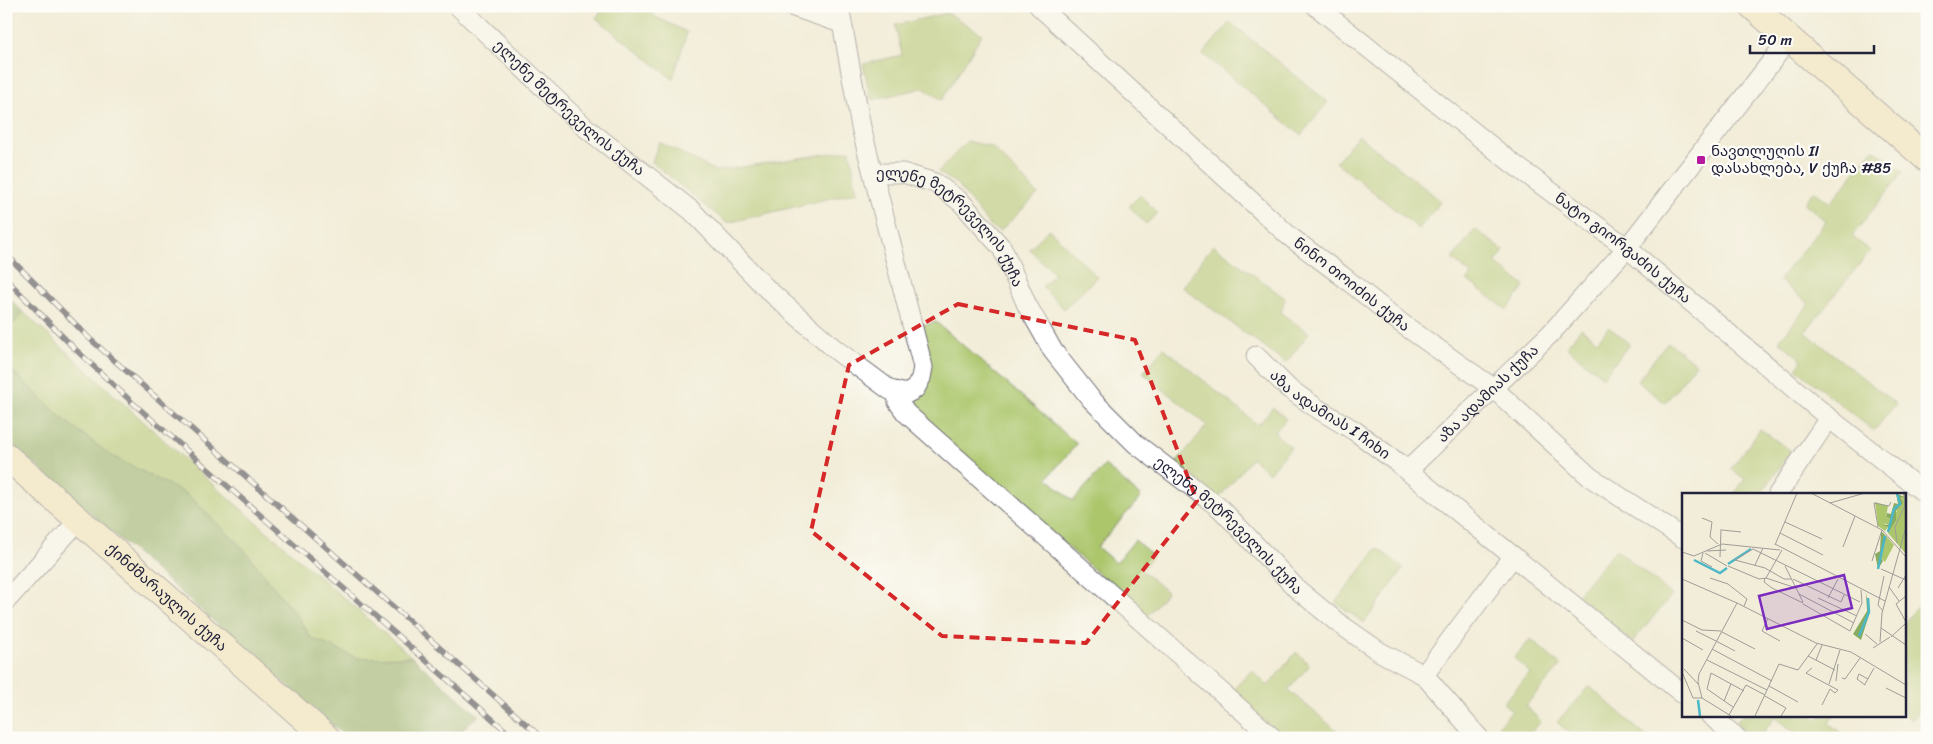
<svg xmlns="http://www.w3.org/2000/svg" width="1933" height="744" viewBox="0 0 1933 744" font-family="Sriracha,'Noto Sans Georgian',sans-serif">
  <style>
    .green { fill: #acc66c; stroke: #677454 }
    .forest { fill: #89ab60; stroke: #56664e }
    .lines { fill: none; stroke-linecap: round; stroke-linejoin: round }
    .street-casing { stroke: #6b6972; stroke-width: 21 }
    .secondary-casing { stroke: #6b6972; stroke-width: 28 }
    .street { stroke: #fff; stroke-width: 19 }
    .secondary { stroke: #f7e8c3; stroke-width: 26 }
    .rail-casing { stroke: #22223b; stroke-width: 5.5 }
    .rail { stroke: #fdfcf7; stroke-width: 4; stroke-dasharray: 11; stroke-linecap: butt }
    .marked { fill: none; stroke: #d62828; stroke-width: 4; stroke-dasharray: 10 6; stroke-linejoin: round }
    .poi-dot { fill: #b5179e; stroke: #fdfcf7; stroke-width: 2 }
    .labels { text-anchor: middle; stroke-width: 4.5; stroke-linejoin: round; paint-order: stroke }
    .street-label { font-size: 15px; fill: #22223b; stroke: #fdfcf7 }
    .poi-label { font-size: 15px; fill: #22223b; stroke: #fdfcf7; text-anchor: start }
    .inset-river { fill: none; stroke: #4cb8c7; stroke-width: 2.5 }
    .inset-road { fill: none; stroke: #9f9c99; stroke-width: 1 }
    .view { fill: #7b2cbf; fill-opacity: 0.15; stroke: #7b2cbf; stroke-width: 2.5 }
    .inset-edge { fill: none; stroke: #22223b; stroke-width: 2.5 }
  </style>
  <rect width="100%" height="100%" fill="#fdfcf7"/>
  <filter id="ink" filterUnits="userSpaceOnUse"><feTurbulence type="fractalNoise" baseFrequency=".02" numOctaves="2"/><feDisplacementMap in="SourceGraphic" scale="10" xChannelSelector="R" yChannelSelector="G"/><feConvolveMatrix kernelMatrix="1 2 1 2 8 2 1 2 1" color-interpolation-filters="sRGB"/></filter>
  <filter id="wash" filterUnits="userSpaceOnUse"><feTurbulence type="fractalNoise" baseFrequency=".0096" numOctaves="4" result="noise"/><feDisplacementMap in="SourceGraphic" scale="20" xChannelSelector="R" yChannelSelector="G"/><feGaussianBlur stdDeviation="1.12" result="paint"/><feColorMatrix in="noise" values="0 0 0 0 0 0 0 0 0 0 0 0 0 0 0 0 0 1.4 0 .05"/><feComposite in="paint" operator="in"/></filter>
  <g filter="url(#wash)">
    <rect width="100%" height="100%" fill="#f2edd8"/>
    <path class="green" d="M605 6H658L659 7 652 15 687 32 673 79 596 18Z
      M948 13 982 34 942 100 923 88 871 100 863 64 902 55 895 25Z
      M1230 22 1328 102 1301 135 1203 54Z
      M1358 135 1441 201 1419 229 1336 162Z
      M967 141 992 147 1038 194 1000 231 990 226 957 184 938 172Z
      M659 142 716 171 850 150 857 192 727 223 652 162Z
      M1874 149 1903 172 1852 236 1870 251 1805 332 1896 404 1874 431 1796 369 1802 360 1779 341 1809 304 1779 280 1826 221 1804 203 1814 191 1830 203Z
      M1140 195 1158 213 1146 224 1129 206Z
      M1049 229 1097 277 1064 309 1042 287 1054 274 1029 249Z
      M1475 229 1504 251 1495 263 1525 286 1507 310 1467 280 1471 274 1452 259Z
      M1213 245 1285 298 1281 313 1309 333 1286 363 1182 287Z
      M23 312 209 481 412 657 357 658 311 638 299 619 241 546 188 495 110 455 63 419 8 367 6 332Z
      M936 322 1077 444 1047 478 1073 501 1105 465 1141 497 1097 547 1116 563 1135 540 1153 556 1141 570 1167 592 1147 616 911 410 909 400C944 392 926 350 920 326Z
      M1609 327 1630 344 1603 377 1566 347 1581 328 1597 341Z
      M1668 342 1696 364 1665 403 1637 381Z
      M1164 348 1258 425 1273 407 1286 419 1274 433 1291 447 1269 473 1252 458 1219 498 1176 463 1207 425 1143 373Z
      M1760 429 1791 451 1761 494H1734L1745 479 1731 469Z
      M1377 548 1404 568 1364 623 1336 603Z
      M1616 549 1672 595 1632 642 1577 595Z
      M1927 595V702L1912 720 1904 714V623Z
      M1531 639 1561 666 1525 706 1541 721 1526 738H1488L1512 711 1503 703 1530 673 1514 658Z
      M1296 652 1310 665 1288 690 1346 738H1283L1231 692 1252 670 1268 686Z
      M1589 686 1647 737V738H1575L1557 722Z
      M1742 715H1811L1818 720 1822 715H1834L1829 723 1847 738H1802L1775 717 1759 738H1755L1736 723Z"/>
    <path class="forest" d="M6 295 23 312 6 332Z
      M6 362 8 367 63 419 110 455 188 495 241 546 299 619 311 638 357 658 412 657 479 716 469 723 456 738H347L6 439Z"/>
  </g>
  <g filter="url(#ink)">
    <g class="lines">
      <defs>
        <g id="street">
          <path id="s1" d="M458 6 586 128 692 211 767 289 836 350 890 390 906 394 915 389 921 378 923 367 861 127 839 6"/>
          <path d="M791 6 841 23"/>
          <path id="s2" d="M1039 6 1289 236 1341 275 1401 323 1493 388 1590 477 1683 538"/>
          <path id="s3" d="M1316 6 1512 163 1627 248 1829 418 1927 495"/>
          <path id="s4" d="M873 173H903L935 183 961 202 1002 248 1027 305 1053 351 1091 399 1136 444 1221 509 1297 589 1337 622 1380 652 1424 675 1479 738"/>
          <path id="s5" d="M1256 356 1288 388 1318 409 1355 431 1398 463 1683 694"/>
          <path d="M897 392 898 402 906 413 1273 738"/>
          <path id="s6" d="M1407 471 1551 333 1627 248 1789 39"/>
          <path d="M1778 494 1829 418"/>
          <path d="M6 601 79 520"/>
          <path d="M1424 675 1513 556"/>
          <path d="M1710 715 1737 738"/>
        </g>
        <g id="secondary">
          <path d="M1752 6 1927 159"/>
          <path id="s7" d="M6 456 327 738"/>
        </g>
      </defs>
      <use href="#street" class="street-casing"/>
      <use href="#secondary" class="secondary-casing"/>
      <use href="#street" class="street"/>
      <use href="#secondary" class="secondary"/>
      <defs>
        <path id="rail" d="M6 254 90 339 542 738
          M6 279 75 349 134 404 514 738"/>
      </defs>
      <use href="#rail" class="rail-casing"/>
      <use href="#rail" class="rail"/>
    </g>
  </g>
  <path d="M0 0H1933V744H0ZM958 304 1135 340 1197 501 1086 643 942 636 811 531 849 365Z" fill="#f2edd8" fill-opacity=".55" fill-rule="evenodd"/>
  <path class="marked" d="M958 304 1135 340 1197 501 1086 643 942 636 811 531 849 365Z"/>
  <rect class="poi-dot" x="1696" y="155" width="10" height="10" rx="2.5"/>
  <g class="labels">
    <g class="street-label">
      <text dy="5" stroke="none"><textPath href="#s1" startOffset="151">ელენე მეტრეველის ქუჩა</textPath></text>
      <text dy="5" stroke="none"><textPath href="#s4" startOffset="101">ელენე მეტრეველის ქუჩა</textPath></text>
      <text dy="5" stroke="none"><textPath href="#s3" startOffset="391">ნატო გიორგაძის ქუჩა</textPath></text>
      <text dy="5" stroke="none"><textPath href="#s2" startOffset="419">ნინო თოიძის ქუჩა</textPath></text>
      <text dy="5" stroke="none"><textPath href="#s6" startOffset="112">აზა ადამიას ქუჩა</textPath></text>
      <text dy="5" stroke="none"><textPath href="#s5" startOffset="95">აზა ადამიას I ჩიხი</textPath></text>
      <text dy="5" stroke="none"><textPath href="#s4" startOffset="521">ელენე მეტრეველის ქუჩა</textPath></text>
      <text dy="5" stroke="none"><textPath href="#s7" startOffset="214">ქინძმარაულის ქუჩა</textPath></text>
    </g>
    <g class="poi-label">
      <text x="1711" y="156">ნავთლუღის II<tspan x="1711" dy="17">დასახლება, V ქუჩა #85</tspan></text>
    </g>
  </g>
  <g transform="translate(1682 493)">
    <rect width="224" height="224" fill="#f2edd8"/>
    <path d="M222 0H224V61L206 40ZM193 9 206 13 204 24 209 26 206 32 202 30 206 34 203 38 196 33ZM205 44 212 52 203 69 199 65Z" fill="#acc66c"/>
    <path d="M214 0 222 4 219 5 221 10 214 18V27L206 40V34L201 32H206L209 26 204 24 205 20 209 21 212 10 216 11ZM199 38 205 44 199 65 201 68 196 76 193 61 198 58ZM184 100 188 119 179 147 171 141 185 118Z" fill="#89ab60"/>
    <path class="inset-river" d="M206 39 212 16 218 11 215 0M12 67 38 80 45 75M46 71 69 56M196 76 203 43M177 143 187 119 186 105M16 207 18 223"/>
    <path class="inset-road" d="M129 0 200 37 224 64M148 10 183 0M20 25 30 29 28 44 36 51M103 29 140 46M196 34 192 10 207 13 209 9M40 37 59 39M98 40 141 62M215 50 213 34 223 12 222 0M93 51 203 108M93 52 115 0M161 54 173 23M71 56 178 109M71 56 53 67 83 75 102 86H109M25 58 44 57M0 59 12 63 40 51 98 57M21 60 19 68 30 74M23 60 45 73M38 64 39 36M190 68 200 37M73 72 81 55M46 73 77 86 84 85M103 73 121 109M199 76 224 87M28 85 46 91 65 106 62 113M83 85 82 89 90 95 121 110M84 85 100 57M84 85 114 95M0 86 55 110M111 86 159 109 162 102M207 94 217 108M216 95 224 82M117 101 172 130M224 103 214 111 224 129M136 105 175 123M146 105 156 86M121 111 168 138 180 110 179 97M201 118 196 112 202 83M86 125 80 138 98 148M0 127 20 137 39 138M199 135 224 152M14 138 34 148M40 139 73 156M183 141 195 151M209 144 224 130M0 145 21 157M34 148 53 158M198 149 200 120 224 34M191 155 208 144M30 156 90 188M126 163 153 177M25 167 85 197M134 167 140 152M130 175 124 180 156 197 153 200 148 196M2 176 16 191M0 179 11 205H20L16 189 17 181 55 110 134 150 169 159 224 192M160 185 163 186 178 165M186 186 177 181 175 186 183 192V191L192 175M154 188 156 171M147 191 158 157M87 193 116 209M204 195 224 205M83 203 104 215 99 223M20 205 49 223M42 208 49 191M140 212 148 196M51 214 25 196 29 180 62 198M47 222 64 192 83 202M73 223 97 171 116 177 135 151"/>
    <path class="view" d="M162 82 170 115 85 136 77 103Z"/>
    <rect width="224" height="224" class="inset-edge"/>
  </g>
  <rect width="1933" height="744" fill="none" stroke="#fdfcf7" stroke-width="25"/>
  <path d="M1750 45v8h124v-8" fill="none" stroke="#22223b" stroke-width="2.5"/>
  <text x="1758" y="45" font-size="15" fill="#22223b" stroke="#fdfcf7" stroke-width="4" paint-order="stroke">50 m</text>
</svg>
